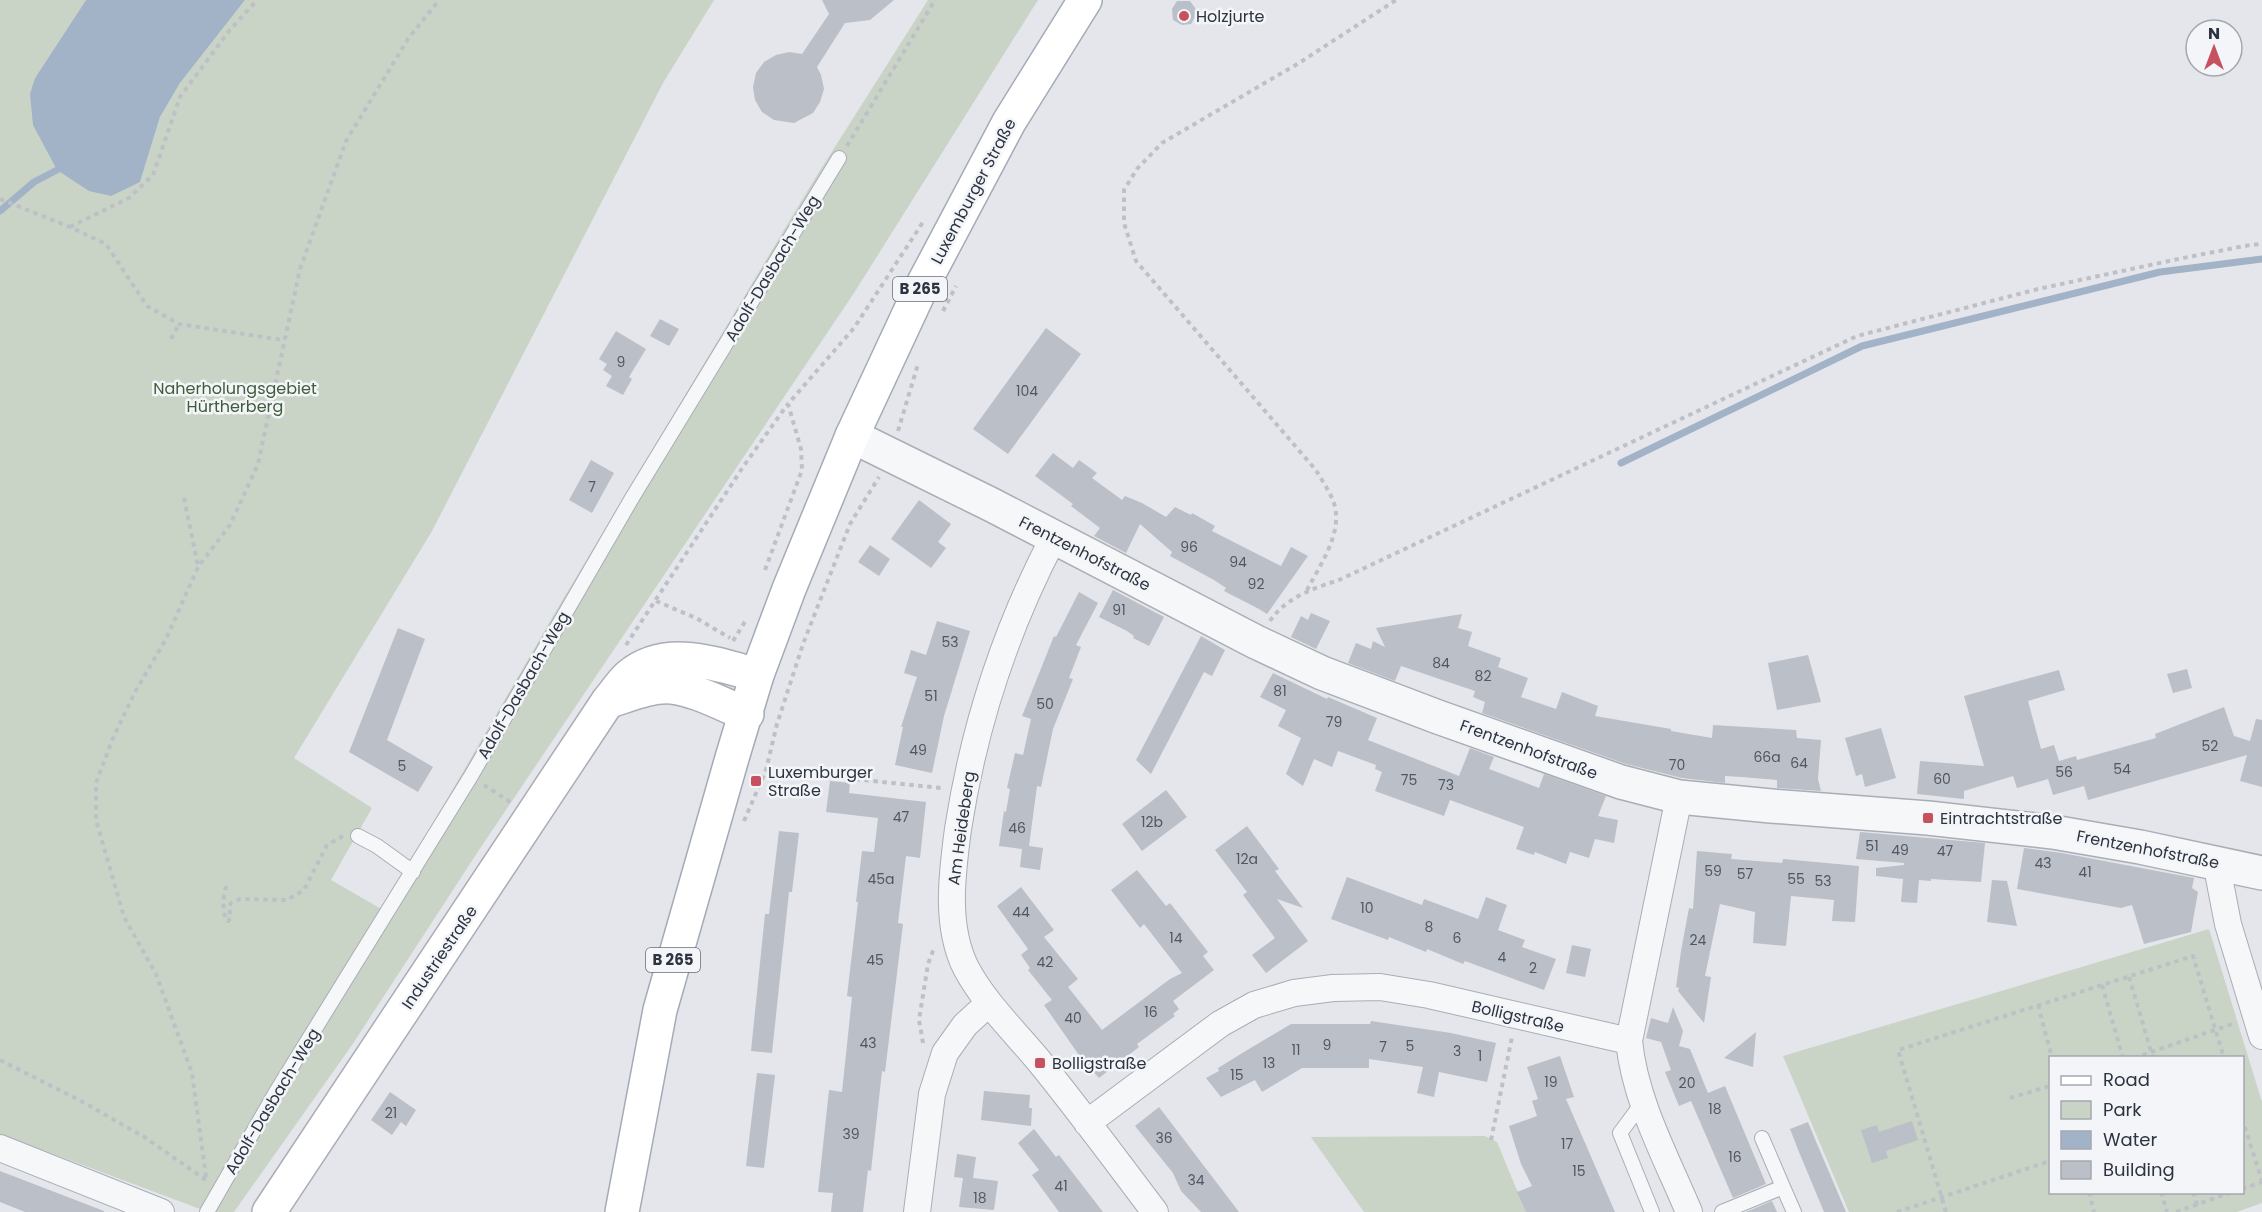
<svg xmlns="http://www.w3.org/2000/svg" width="2262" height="1212" viewBox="0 0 2262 1212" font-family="Poppins,sans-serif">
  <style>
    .green { fill: #c9d4c6; fill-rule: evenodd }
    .water { fill: #a2b3c8 }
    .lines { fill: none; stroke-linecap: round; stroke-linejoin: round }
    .stream { stroke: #a2b3c8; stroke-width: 7 }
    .building { fill: #bbbfc7 }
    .service-casing { stroke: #a9adb5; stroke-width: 16 }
    .minor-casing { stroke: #a9adb5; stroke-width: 28 }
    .tertiary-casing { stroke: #a9adb5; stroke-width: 36 }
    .secondary-casing { stroke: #a9adb5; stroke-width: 36 }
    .primary-casing { stroke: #a4aab6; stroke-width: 36 }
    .path { stroke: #bdc0c6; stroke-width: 4; stroke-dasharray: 4.5 4.5; stroke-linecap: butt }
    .service { stroke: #f6f7f9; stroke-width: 14 }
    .minor { stroke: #f6f7f9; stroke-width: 26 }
    .tertiary { stroke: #f6f7f9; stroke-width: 33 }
    .secondary { stroke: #fff; stroke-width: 33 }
    .primary { stroke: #fff; stroke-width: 33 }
    .poi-dot { fill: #c65260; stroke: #f4f5f8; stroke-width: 2 }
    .labels { text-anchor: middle; stroke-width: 5; stroke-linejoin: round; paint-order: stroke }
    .number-label { font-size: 14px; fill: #505763 }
    .shield { fill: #f4f5f8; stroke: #686e79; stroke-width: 1.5 }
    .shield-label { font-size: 15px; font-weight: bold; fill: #2c3442 }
    .poi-label { font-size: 16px; fill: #2c3442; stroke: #f4f5f8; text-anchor: start }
    .street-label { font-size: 16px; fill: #2c3442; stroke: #f4f5f8 }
    .park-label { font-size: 16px; fill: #405d3b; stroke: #f4f5f8 }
  </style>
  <rect width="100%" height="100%" fill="#e4e6eb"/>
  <path class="green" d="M0 0H86L35 78 140 182 160 117 180 83 245 0H714L663 83 432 531 294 758 372 808 331 880 383 910 556 611 814 180 928 0H1038L854 293 481 847 352 1045 234 1212H208L0 1134Z
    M2209 929 2262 1102V1203L2237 1212H1849L1783 1056ZM2050 1058H2242V1192H2050Z
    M1485 1136 1497 1142 1526 1212H1364L1311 1137Z"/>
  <path class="water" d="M86 0H245L180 83 160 117 140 182 111 196 89 191 57 170 33 125 30 94 35 78Z"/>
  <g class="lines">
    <path class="stream" d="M0 211 34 182 57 170
      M1621 463 1862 346 2160 272 2262 259"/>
  </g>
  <path class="building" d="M822 0H894L870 20 845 23 817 67 821 75 824 89 820 102 813 113 794 123 774 120 762 112 755 100 753 87 756 73 764 62 776 55 789 52 802 54 829 14Z
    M1177 1H1190L1198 12 1191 24 1182 25 1173 20 1172 9Z
    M660 319 679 329 669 346 650 336Z
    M1046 328 1081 354 1008 454 973 429Z
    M616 331 646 349 629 377 632 379 623 395 606 386 612 376 603 370 607 364 599 359Z
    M1053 453 1073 468 1079 460 1097 473 1092 478 1122 500 1125 496 1142 503 1166 517 1175 507 1191 515 1192 513 1215 526 1212 531 1281 566 1291 547 1308 556 1267 614 1259 609 1267 594 1259 609 1224 591 1226 588 1214 580 1170 556 1172 552 1140 524 1126 553 1094 536 1100 528 1071 506 1073 504 1035 476Z
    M591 460 614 473 592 513 569 500Z
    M919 500 951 524 938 542 946 548 931 568 891 539Z
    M870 545 890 559 879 576 858 562Z
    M1113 590 1164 617 1149 646 1133 638 1134 636 1127 631 1099 617Z
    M1079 592 1098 603 1076 645 1081 647 1069 678 1073 679 1053 729 1041 787 1037 786 1029 846 1043 848 1040 870 1020 867 1022 849 999 846 1004 811 1006 812 1010 789 1007 788 1015 753 1023 755 1031 719 1022 716 1054 636 1056 637Z
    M1311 613 1330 621 1316 649 1291 637 1301 616 1308 620Z
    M1462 614 1458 628 1472 632 1468 646 1501 658 1498 667 1528 678 1521 697 1556 709 1562 692 1598 706 1595 716 1671 729V731L1712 738 1713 725 1796 730 1797 738 1821 740 1818 779 1821 791 1777 788V780L1742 777 1725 776V783L1682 778 1626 764 1482 713 1485 702 1473 697 1475 691 1401 666 1395 681 1348 663 1356 643 1371 649 1373 641 1385 647 1376 628Z
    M937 621 970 631 944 716 932 773 895 765 903 727H901L917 677 904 673 911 650 926 655Z
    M398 628 425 639 387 740 433 767 418 792 349 752Z
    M1201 636 1225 650 1212 676 1204 672 1151 774 1136 760Z
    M1808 655 1821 702 1777 710 1768 663Z
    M2187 669 2192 688 2173 693 2167 674Z
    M2059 670 2065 690 2028 701 2041 749 2054 745 2059 761 2076 756 2077 760 2156 738 2155 734 2224 707 2234 736 2250 741 2256 719 2262 720V787L2240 781 2247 755 2088 800 2084 786 2053 795 2048 779 2017 788 2013 776 1964 791V799L1917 794 1920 761 1984 766 1964 696Z
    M1273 673 1327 699 1328 697 1377 718 1368 740 1459 776 1470 748 1494 757 1489 769 1539 788 1544 774 1606 796 1598 816 1618 820 1614 843 1595 839 1589 858 1570 852 1566 864 1535 852 1534 855 1516 849 1524 827 1450 800 1444 816 1375 791 1382 772 1375 769 1376 765 1338 751 1332 767 1314 759 1303 786 1286 774 1301 738 1278 726 1286 710 1260 697Z
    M1881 728 1896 778 1865 787 1862 774 1856 776 1845 738Z
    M830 781 850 783 849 793 926 802 920 858 906 856 898 923 903 924 885 1072 882 1071 871 1171 868 1170 863 1212H831L833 1193 818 1192 829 1090 842 1092 852 997 847 996 858 902H856L862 851 874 852 878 818 826 812Z
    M1166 790 1187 817 1142 851 1122 824Z
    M1247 826 1279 869 1275 871 1303 908 1277 899 1308 941 1266 973 1252 955 1275 938 1243 895 1247 892 1215 850Z
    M779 831 799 833 792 892H789L772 1053 751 1051 765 914H769Z
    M1860 832 1985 843 1981 882 1931 879V881L1919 880 1917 903 1901 902 1903 879 1876 876V868L1904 865V863L1856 859Z
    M2024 848 2062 853 2194 878 2192 888 2198 892 2191 932 2144 944 2132 905 2121 908 2017 889Z
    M1697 851 1732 854 1731 859 1782 863 1783 859 1859 866 1855 922 1832 921 1834 900 1791 896 1786 946 1753 943 1755 912 1720 904 1705 976 1711 977 1704 1023 1678 991 1679 988 1676 987 1681 951 1689 908 1693 909Z
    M1137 870 1166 906 1170 903 1208 952 1203 956 1214 970 1173 1001 1179 1009 1173 1014 1175 1016 1137 1044 1139 1047 1099 1078 1081 1058 1044 1005 1052 1000 1028 970 1030 968 1021 955 1028 949 997 906 1021 887 1054 930 1044 937 1078 979 1068 987 1102 1030 1170 979 1182 973 1144 924 1140 928 1111 890Z
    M1347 877 1422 905 1424 899 1478 919 1486 897 1507 905 1498 930 1525 940 1522 947 1556 959 1544 990 1465 961 1463 964 1427 949 1426 952 1389 937 1388 940 1331 919Z
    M1992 880 2007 881 2017 926 1987 922Z
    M1572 945 1591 949 1585 977 1566 973Z
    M1673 1007 1683 1031 1679 1046 1690 1049 1708 1093 1725 1086 1766 1184 1733 1198 1691 1101 1679 1106 1665 1072 1671 1070 1661 1042 1646 1038 1651 1018 1668 1023Z
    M1371 1021 1451 1033 1496 1043 1487 1082 1439 1072 1434 1097 1417 1093 1423 1067 1369 1059V1068H1302L1262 1092 1255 1080 1221 1097 1206 1078 1219 1071 1218 1068 1244 1052 1291 1024H1370Z
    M1756 1032 1753 1067 1724 1058Z
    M1560 1056 1574 1097 1566 1099 1615 1212H1526L1517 1192 1532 1186 1521 1164 1509 1126 1537 1116 1532 1101 1538 1099 1527 1067Z
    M757 1073 775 1075 764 1168 746 1166Z
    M984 1091 1030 1095 1029 1108H1032L1031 1126 981 1120Z
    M390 1092 416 1110 406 1126 401 1122 392 1135 371 1120Z
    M1159 1107 1239 1212H1201L1181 1191 1173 1173 1135 1126Z
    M1912 1121 1918 1140 1886 1151 1888 1158 1872 1163 1861 1130 1877 1125 1879 1132Z
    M1808 1122 1815 1139 1846 1212H1824L1799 1152 1790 1129Z
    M1034 1129 1056 1157 1059 1155 1103 1212H1059L1032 1175 1039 1170 1018 1143Z
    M957 1154 976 1157 973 1178 998 1181 994 1210 959 1207 963 1178 954 1177Z
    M0 1171 104 1211V1212H25L0 1202Z
    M1772 1201 1777 1212H1746Z"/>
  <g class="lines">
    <defs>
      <path id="service" d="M358 836 377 846 413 872
        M1643 1102 1620 1133 1652 1212
        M1762 1138 1783 1187
        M207 1212 276 1092 471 776 632 498 839 158
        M1722 1212 1783 1187 1794 1212"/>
      <path id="minor" d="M1054 537C1005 630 974 726 958 829 952 874 945 926 966 968 984 1002 1014 1031 1039 1061 1079 1110 1117 1162 1155 1212
        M1679 797 1629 1041C1635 1101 1666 1157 1689 1212
        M2216 862 2228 924 2262 1036
        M1087 1123 1220 1024 1254 1005 1294 993 1333 988 1380 987 1429 995 1629 1041
        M0 1148 161 1212
        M917 1212 932 1094 945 1053 965 1025 989 1003"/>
      <path id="tertiary" d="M852 436 992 505 1256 642 1322 673 1438 717 1621 782 1679 797 1771 806 1928 818 2053 832 2140 847 2262 873"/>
      <path id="secondary" d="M613 700C631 694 653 685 672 687 697 690 723 705 747 714
        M269 1212 608 701C615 693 621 683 629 676 666 645 716 664 757 675"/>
      <path id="primary" d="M622 1212 660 1010 732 758 757 675 789 589 852 436 920 290 1009 122 1085 0"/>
    </defs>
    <use href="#service" class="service-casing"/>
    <use href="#minor" class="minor-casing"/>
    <use href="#tertiary" class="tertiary-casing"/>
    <use href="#secondary" class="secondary-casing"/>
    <use href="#primary" class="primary-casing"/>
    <path class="path" d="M847 146 935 0
      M0 199 70 227 106 244 147 306 179 324 283 340
      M70 227 129 198 153 175 180 97 229 31 257 0
      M943 311 956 286
      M171 339 179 324
      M898 431 918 364
      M184 498 198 566
      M765 570 802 470 801 449 788 404 854 328 925 219
      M1307 590C1321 563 1346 529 1332 498 1327 488 1321 478 1315 469L1136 261 1124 223V190L1137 169 1162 143 1299 63 1396 0
      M656 601 696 618 730 638
      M1270 621C1285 598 1314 588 1339 580L1857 336 2038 289 2183 258 2250 245 2262 244
      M733 641 746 620
      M626 645 743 467 787 405
      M766 770 941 788
      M484 785 510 802
      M744 821 766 770 777 724 803 644 850 524 879 477
      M226 886 223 902 225 919 228 921 231 918 229 907 231 903 240 899 287 900 304 890 327 845 343 836
      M2129 977 2153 1058
      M2102 985 2123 1058
      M2038 1005 2052 1058
      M923 1043 919 1020 928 964 934 948
      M2134 1058 2235 1023
      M0 1060 83 1102 144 1137 206 1180
      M2010 1098 2050 1086
      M2242 1118 2262 1181
      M1491 1140 1512 1037
      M206 1177 192 1073 156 974 124 917 96 820V783L113 738 135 692 166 639 198 567 230 525 258 464 300 269 346 141 408 39 439 0
      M2242 1189 2262 1182
      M2089 1192 2094 1212
      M2161 1192 2167 1212
      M2193 1192 2197 1205
      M1897 1212 2050 1161
      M1946 1212 1898 1050 2193 956 2224 1058
      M2176 1212 2232 1192"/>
    <use href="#service" class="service"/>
    <use href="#minor" class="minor"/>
    <use href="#tertiary" class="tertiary"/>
    <use href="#secondary" class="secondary"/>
    <use href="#primary" class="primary"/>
  </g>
  <g class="poi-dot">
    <circle cx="1184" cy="16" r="6"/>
    <rect x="750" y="775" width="12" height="12" rx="3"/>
    <rect x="1922" y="812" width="12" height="12" rx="3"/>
    <rect x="1034" y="1057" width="12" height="12" rx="3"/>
  </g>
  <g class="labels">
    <g class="number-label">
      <text x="621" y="367">9</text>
      <text x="1027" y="396">104</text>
      <text x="592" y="492">7</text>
      <text x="1189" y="552">96</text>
      <text x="1238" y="567">94</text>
      <text x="1256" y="589">92</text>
      <text x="1119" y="615">91</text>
      <text x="950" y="647">53</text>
      <text x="1441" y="668">84</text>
      <text x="1483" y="681">82</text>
      <text x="1280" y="696">81</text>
      <text x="931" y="701">51</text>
      <text x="1045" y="709">50</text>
      <text x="1334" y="727">79</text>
      <text x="2210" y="751">52</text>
      <text x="918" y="755">49</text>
      <text x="1767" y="762">66a</text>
      <text x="1799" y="768">64</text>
      <text x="1677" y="770">70</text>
      <text x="402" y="771">5</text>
      <text x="2122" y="774">54</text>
      <text x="2064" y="777">56</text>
      <text x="1942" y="784">60</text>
      <text x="1409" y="785">75</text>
      <text x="1446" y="790">73</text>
      <text x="901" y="822">47</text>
      <text x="1152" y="827">12b</text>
      <text x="1017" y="833">46</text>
      <text x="1872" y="851">51</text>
      <text x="1900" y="855">49</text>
      <text x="1945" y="856">47</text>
      <text x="1247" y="864">12a</text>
      <text x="2043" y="868">43</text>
      <text x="1713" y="876">59</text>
      <text x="2085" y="877">41</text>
      <text x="1745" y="879">57</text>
      <text x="881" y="884">45a</text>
      <text x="1796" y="884">55</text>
      <text x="1823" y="886">53</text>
      <text x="1367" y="913">10</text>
      <text x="1021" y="917">44</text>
      <text x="1429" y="932">8</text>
      <text x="1176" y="943">14</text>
      <text x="1457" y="943">6</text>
      <text x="1698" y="945">24</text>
      <text x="1502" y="962">4</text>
      <text x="875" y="965">45</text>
      <text x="1045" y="967">42</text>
      <text x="1533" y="973">2</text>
      <text x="1151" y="1017">16</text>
      <text x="1073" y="1023">40</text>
      <text x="868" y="1048">43</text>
      <text x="1327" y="1050">9</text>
      <text x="1410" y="1051">5</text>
      <text x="1383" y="1052">7</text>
      <text x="1296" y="1055">11</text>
      <text x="1457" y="1056">3</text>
      <text x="1480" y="1061">1</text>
      <text x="1269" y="1068">13</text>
      <text x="1237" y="1080">15</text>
      <text x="1551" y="1087">19</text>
      <text x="1687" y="1088">20</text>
      <text x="1715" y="1114">18</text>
      <text x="391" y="1118">21</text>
      <text x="851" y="1139">39</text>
      <text x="1164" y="1143">36</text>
      <text x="1567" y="1149">17</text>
      <text x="1735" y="1162">16</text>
      <text x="1579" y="1176">15</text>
      <text x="1196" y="1185">34</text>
      <text x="1061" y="1191">41</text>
      <text x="980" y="1203">18</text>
    </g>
    <g class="shield">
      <rect x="893" y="277" width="54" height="24" rx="4.5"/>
      <rect x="646" y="948" width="54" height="24" rx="4.5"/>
    </g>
    <g class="shield-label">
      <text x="920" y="294">B 265</text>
      <text x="673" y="965">B 265</text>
    </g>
    <g class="poi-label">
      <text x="1196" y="22">Holzjurte</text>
      <text x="768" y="778">Luxemburger<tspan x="768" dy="18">Straße</tspan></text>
      <text x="1940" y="824">Eintrachtstraße</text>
      <text x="1052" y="1069">Bolligstraße</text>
    </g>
    <g class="street-label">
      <text transform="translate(973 191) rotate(-62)" y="6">Luxemburger Straße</text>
      <text transform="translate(772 268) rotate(-59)" y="6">Adolf-Dasbach-Weg</text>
      <text transform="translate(1085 553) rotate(27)" y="6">Frentzenhofstraße</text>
      <text transform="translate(523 685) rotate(-60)" y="6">Adolf-Dasbach-Weg</text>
      <text transform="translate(1529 749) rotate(20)" y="6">Frentzenhofstraße</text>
      <text transform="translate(961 828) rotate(-82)" y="6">Am Heideberg</text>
      <text transform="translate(2148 849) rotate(11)" y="6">Frentzenhofstraße</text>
      <text transform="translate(439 957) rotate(-56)" y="6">Industriestraße</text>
      <text transform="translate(1518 1016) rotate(13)" y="6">Bolligstraße</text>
      <text transform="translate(272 1101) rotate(-59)" y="6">Adolf-Dasbach-Weg</text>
    </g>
    <g class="park-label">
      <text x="235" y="394">Naherholungsgebiet<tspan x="235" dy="18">Hürtherberg</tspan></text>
    </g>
  </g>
  <rect x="2049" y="1056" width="195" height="138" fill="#f4f5f8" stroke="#a4a8af" stroke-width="1.5"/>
  <rect x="2061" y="1076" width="30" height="9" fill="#ffffff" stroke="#a4a8af" stroke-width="1.5"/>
  <text x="2103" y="1086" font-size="18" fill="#2c3442">Road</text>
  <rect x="2061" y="1101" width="30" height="18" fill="#c9d4c6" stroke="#a4a8af" stroke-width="1.5"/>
  <text x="2103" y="1116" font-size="18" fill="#2c3442">Park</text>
  <rect x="2061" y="1131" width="30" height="18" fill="#a2b3c8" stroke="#a4a8af" stroke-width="1.5"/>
  <text x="2103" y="1146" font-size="18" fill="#2c3442">Water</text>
  <rect x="2061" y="1161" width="30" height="18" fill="#bbbfc7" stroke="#a4a8af" stroke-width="1.5"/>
  <text x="2103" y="1176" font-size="18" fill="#2c3442">Building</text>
  <g transform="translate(2214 48)"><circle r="28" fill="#f4f5f8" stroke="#a4a8af" stroke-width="1.5"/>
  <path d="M0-4.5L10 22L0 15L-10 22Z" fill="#c65260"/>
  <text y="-9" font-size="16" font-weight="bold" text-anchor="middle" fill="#2c3442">N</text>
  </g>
</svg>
